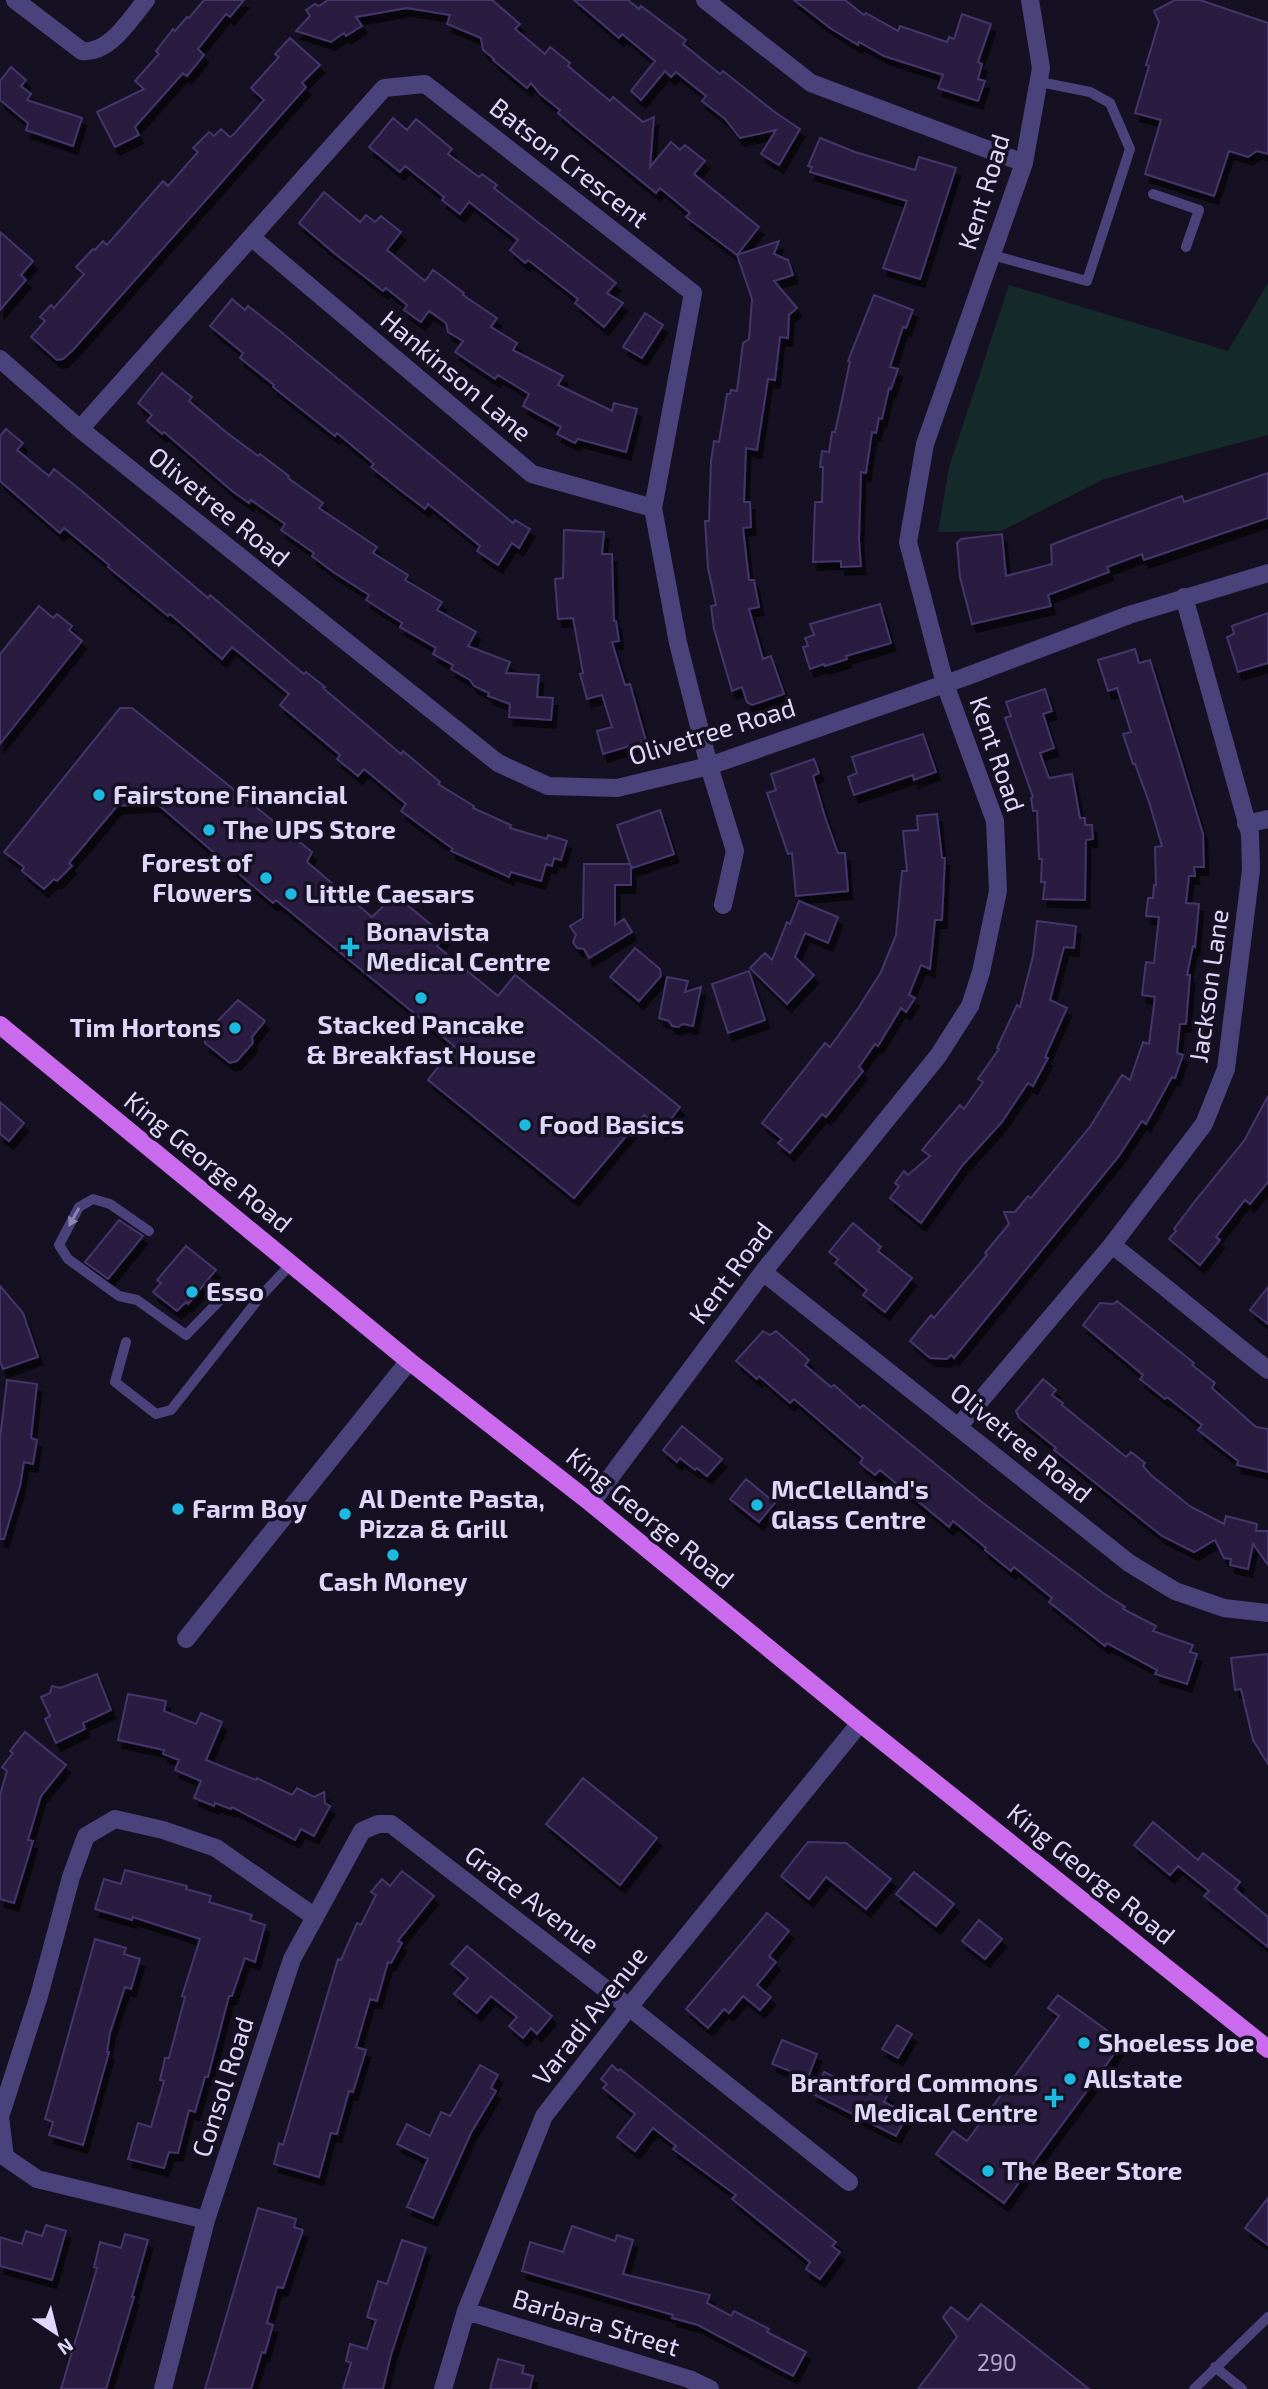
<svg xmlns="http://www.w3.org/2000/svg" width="1268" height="2389" viewBox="0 0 1268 2389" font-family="'Exo 2',sans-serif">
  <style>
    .green { fill: #152a2b }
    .building { fill: #291f41; stroke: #44346a; stroke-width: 2; filter: url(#shadow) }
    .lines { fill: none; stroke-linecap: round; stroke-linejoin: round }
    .lane { stroke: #4a427b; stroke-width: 10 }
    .street { stroke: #4a427b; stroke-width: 18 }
    .primary { stroke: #c96bec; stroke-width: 18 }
    .oneway { fill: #8d85b4 }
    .poi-dot { fill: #1cb9e1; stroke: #161122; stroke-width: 2.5 }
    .labels { text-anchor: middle; stroke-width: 7; stroke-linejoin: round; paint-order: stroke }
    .number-label { font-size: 23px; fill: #b1a9cc }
    .street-label { font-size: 26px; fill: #ded7fa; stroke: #161122 }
    .poi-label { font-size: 26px; font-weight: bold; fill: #ded7fa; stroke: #161122; text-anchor: start }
  </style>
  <defs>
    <filter id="shadow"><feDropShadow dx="4.5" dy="8" stdDeviation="0" flood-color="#0009"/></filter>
  </defs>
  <rect width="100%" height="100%" fill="#161122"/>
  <path class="green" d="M1268 283V435L1104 479 1001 531 938 532 949 467 1009 285 1228 351Z"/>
  <path class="building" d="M204 0H244L230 17 226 14 198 49 204 55 187 76 183 73 135 127 139 135 115 147 97 112 144 89 135 81 159 54 156 51 173 29 175 31 187 17 189 18Z
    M328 0H492L520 24 515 29 545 54 550 47 570 63 568 66 610 101 613 97 643 122 654 117 650 167 671 142 680 150 685 145 705 161 694 174 759 227 737 255 686 217 690 213 660 188 656 193 573 126 558 113 560 110 540 94 531 83 527 88 493 60 494 59 483 50 481 38 447 24 450 15 407 8 356 17 362 26 346 36 344 33 331 42 296 31 310 16 306 10 315 4 319 6Z
    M574 0H628L639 9 641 6 686 40 683 44 720 74 723 71 776 113 800 129 779 165 761 154 776 130 740 138 725 119 702 101 706 96 676 72 671 77 665 71 641 100 631 91 655 61 622 34 619 38Z
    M794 0H845L864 15 866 13 898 31 900 26 947 42 949 37 954 39 962 14 991 24 978 62 982 64 978 79 985 81 978 101 938 88 943 75 884 56 859 42 858 45 830 28Z
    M1175 0H1200L1268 23V154L1257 151 1248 157 1229 151 1214 196 1145 174 1161 120 1135 113 1149 66 1146 65 1159 22 1154 11Z
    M290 38 320 65 302 83 306 87 73 350 63 359 57 360 31 337 45 321 40 317 51 305 54 308 84 274 76 267 93 249 95 250 103 241 107 245 163 181 168 186 198 152 193 148 209 132 214 136 221 129 230 137 234 134 264 100 251 88 279 57 275 54Z
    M11 67 26 80 21 86 31 94 27 100 82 118 73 146 26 130 28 123 0 100V81Z
    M393 118 407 130 416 119 452 149 448 154 479 177 482 174 497 185 494 188 616 283 607 293 623 303 604 327 575 303 578 299 528 260 525 263 510 250 518 240 469 202 460 214 442 200 444 197 405 166 400 172 369 147Z
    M820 138 855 152 915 170 919 157 956 168 920 279 883 268 907 201 810 172 812 167 808 166Z
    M324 192 360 222 366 215 375 222 381 216 401 232 387 250 425 281 433 270 464 293 463 295 497 318 491 327 517 343 513 350 563 376 558 385 612 411 614 403 637 409 626 452 578 439 575 443 557 434 561 427 523 406 529 394 498 375 495 379 455 352 463 341 448 332 446 323 429 311 421 322 404 310 407 305 386 288 383 291 334 253 299 223Z
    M0 232 33 261 21 275 26 280 0 310Z
    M779 241 774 254 788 260 793 275 774 281 797 308 789 315 788 338 780 337 775 380 768 379 757 450 746 448 744 502H750L751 527 743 528 749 580H754L759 607 749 609 763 659 771 656 784 694 752 705 747 702 742 687 732 691 714 629 711 606 716 605 708 568 705 521H709L711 461 714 441 719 442 727 394H730L731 390 737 391 743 343 749 339 752 299 737 255Z
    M874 295 913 310 906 328 903 327 890 367 898 369 891 389 889 388 882 419 879 418 876 433 872 432 866 473 861 472 859 540 861 566 841 567V561L813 562 815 502H822L823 467H820L822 451 829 452 832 432H835L850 362 848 361Z
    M232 299 245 310 248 306 281 332 513 523 515 520 530 529 519 548 512 543 498 565 477 551 480 546 428 504 425 509 400 490 371 467 374 464 337 433 335 436 273 387 274 385 240 358 243 353 210 326Z
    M645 313 663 325 642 358 623 347Z
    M162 373 192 397 189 401 226 432 258 456 260 454 289 476 288 478 323 503 319 508 377 547 373 553 408 575 405 580 442 602 437 610 476 632 468 646 510 662 506 673 539 675 537 697 553 698 551 720 509 717 510 704 488 696 489 693 474 686 470 680 451 669 453 665 433 654 436 648 400 627 402 623 366 600 369 595 333 572 312 556 314 553 281 530 285 524 251 500 249 503 232 491 164 432 162 434 147 421 152 415 138 403Z
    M6 429 23 443 17 450 49 476 54 469 83 492 208 598 210 595 293 665 304 674 306 672 325 687 323 688 401 754 403 751 440 782 438 784 474 806 473 808 511 825 510 828 547 839 548 835 567 841 561 860 554 858 552 866 546 864 541 881 511 872 509 877 451 851 453 849 401 811 406 804 364 769 358 776 337 759 340 755 280 705 289 694 232 647 222 659 170 614 168 616 108 567 109 565 64 528 60 533 0 481V436Z
    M1268 473V518L1144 560 1142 554 1107 567 1109 572 1048 595 1051 606 972 624 960 577 957 543 961 539 1002 534 1006 576 1052 564 1051 545 1082 533 1182 496 1184 502Z
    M564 530 604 532 602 554H612L614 621H616L619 641 612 642 625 685 630 684 646 741 603 754 597 731 612 727 602 695 587 699 580 674 583 673 573 618 558 619 555 579 563 578Z
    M880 604 891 643 846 656 847 659 825 666 824 664 810 669 803 647 808 646 805 638 814 635 810 624Z
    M39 606 53 618 57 614 72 626 69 630 82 641 0 744V654Z
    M1268 613V663L1238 672 1227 637 1234 634 1232 626Z
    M1135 649 1139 663 1150 660 1203 834 1204 867H1194L1195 876H1189L1186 903 1199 904 1195 947 1193 946 1187 975H1190L1186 1024H1180L1177 1053 1183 1055 1175 1078 1172 1077 1146 1124 1142 1121 1119 1156 954 1358 951 1355 947 1359 930 1358 910 1341 931 1315 934 1318 987 1255 985 1253 1009 1224 1004 1212H1015L1028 1196 1031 1198 1090 1127 1122 1075 1130 1080 1143 1042 1149 1044 1155 997 1142 995 1146 962 1154 963 1159 917 1146 916 1148 898H1153L1154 885H1156L1155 847 1162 846 1149 802 1135 764H1133L1123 734 1131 732 1117 688 1108 691 1098 660Z
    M1045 689 1052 711 1043 714 1054 748 1040 753 1049 778 1072 774 1080 818H1085V825H1092L1093 839 1086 840 1085 900 1043 899 1045 882H1041L1042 859H1039L1037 811H1033L1031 798 1033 797 1005 718 1011 716 1006 702Z
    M120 708H132L312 852 307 862 372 917 395 895 445 936 437 946 498 996 515 975 680 1107 662 1131 644 1115 574 1198 428 1080 454 1046 276 900 273 903 156 803 117 806 69 863 72 866 57 881 54 879 44 889 22 871 24 867 4 852Z
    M923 734 936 772 914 780 913 775 854 795 848 777 857 773 852 757Z
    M814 759 819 773 813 776 825 817 838 853H845L848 891 796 896 792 853 788 854 767 793 776 790 771 774Z
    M660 810 674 854 632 868 631 865V885H615V925L624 919 632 932 589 958 584 949 577 948 573 942 576 935 570 926 583 918 584 864H630L617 825Z
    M937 814 942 858H945L942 920H935L930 969 921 965 909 995 915 998 906 1012 901 1008 878 1046 875 1044 859 1067 863 1071 826 1117 822 1114 790 1153 778 1143 782 1139 762 1123 825 1043 830 1047 859 1007 881 972 896 935 902 871H907L903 831 918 830 917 816Z
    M799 901 838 917 828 943 805 933 795 957 814 975 787 1004 750 968 765 953 772 960 787 922 790 924Z
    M1037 921 1076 926 1074 948 1064 947 1050 1000 1067 1008 1045 1057 1048 1058 1033 1086 1028 1083 1002 1122 962 1166 921 1223 890 1198 899 1186 895 1183 904 1171 908 1175 930 1156 922 1150 960 1105 964 1109 983 1082 978 1079 999 1049 997 1048 1017 1005 1020 1007 1033 956Z
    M635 948 660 969 661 976 639 1001 610 977Z
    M749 971 765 1020 728 1033 712 984Z
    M667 977 688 981 685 992 701 987 693 1026 683 1024 678 1027 672 1026 669 1021 659 1018Z
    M238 1000 265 1021 252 1037 253 1043 237 1061 230 1063 205 1043 204 1035Z
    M1268 1096V1182L1250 1204 1245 1200 1216 1237 1220 1240 1200 1265 1169 1239 1176 1231 1174 1229 1195 1201 1244 1141Z
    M0 1102 24 1123 9 1141 0 1134Z
    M119 1220 143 1236 108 1279 85 1262Z
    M853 1223 881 1247 878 1251 912 1278 885 1312 863 1295 867 1290 835 1263 838 1259 829 1252Z
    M186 1246 216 1270 188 1304 186 1302 177 1311 153 1292 161 1283 157 1280Z
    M0 1286 23 1313 38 1357 3 1369 0 1361Z
    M1268 1287V1324L1250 1310Z
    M1117 1301 1194 1363 1192 1365 1215 1383 1212 1388 1256 1427 1268 1429V1472L1237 1465 1238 1461 1198 1430 1202 1425 1167 1397 1165 1399 1140 1379 1143 1375 1083 1325 1100 1303 1114 1304Z
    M763 1331 770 1335 776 1331 809 1360 805 1365 831 1387 834 1385 860 1408 863 1405 983 1503 1103 1593 1125 1607 1123 1609 1156 1626 1153 1631 1193 1645 1190 1652 1197 1654 1187 1684 1155 1674 1157 1670 1107 1643 1105 1646 1049 1602 1052 1598 1014 1567 1011 1571 985 1550 986 1548 953 1521 949 1527 880 1470 875 1475 860 1463 863 1458 794 1399 790 1403 759 1376 757 1379 736 1361Z
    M1043 1379 1056 1390 1052 1395 1063 1403 1062 1405 1126 1457 1131 1452 1145 1463 1143 1466 1151 1475 1191 1507 1224 1524 1226 1516 1257 1524 1256 1531H1268V1565L1253 1544 1248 1569 1230 1565 1231 1559 1224 1558 1215 1540 1194 1552 1162 1536 1054 1450 1056 1448 1019 1418 1016 1411Z
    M7 1380 37 1384 31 1438 37 1440 33 1464 24 1462 20 1486 4 1539H0V1438Z
    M682 1426 722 1459 707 1476 697 1468 695 1470 680 1458 677 1462 663 1450Z
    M746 1479 775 1503 759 1522 730 1499Z
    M1268 1654V1764L1253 1740 1241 1689 1235 1690 1231 1658Z
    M97 1674 111 1710 83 1723 85 1729 56 1743 45 1719 50 1716 41 1697 50 1693 52 1686 60 1688Z
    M128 1694 166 1701 164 1711 196 1724 201 1713 222 1722 206 1760 256 1780 257 1778 292 1795 297 1788 314 1797 324 1792 325 1803 330 1806 314 1836 301 1829 295 1840 232 1807 231 1809 215 1803 214 1806 194 1798 201 1781 175 1770 179 1760 163 1754 164 1750 118 1740Z
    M25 1732 66 1765 41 1796 28 1840 33 1841 14 1903 0 1899V1795L7 1771 2 1767 13 1753 10 1751Z
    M583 1778 657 1838 620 1885 546 1824Z
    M1153 1822 1198 1860 1203 1853 1240 1882 1235 1889 1268 1917V1947L1204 1896 1209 1891 1178 1866 1170 1875 1134 1845Z
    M808 1842 846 1843 891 1879 866 1909 826 1877 809 1899 781 1876Z
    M125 1870 187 1886 186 1889 211 1896 209 1902 252 1915 250 1920 265 1925 255 1962 245 1958 232 1996H229L208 2077H205L195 2112 189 2110 178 2153 169 2152 164 2168 128 2159 138 2123 151 2127 164 2081 160 2080 165 2058H169L185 1997 182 1996 200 1939 133 1917 132 1920 95 1909 104 1879 121 1884Z
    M402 1871 434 1896 398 1941 402 1943 391 1963 388 1962 377 2001 370 1999 356 2047 366 2050 353 2092 349 2091 337 2134 331 2133 319 2177 274 2164 279 2143 283 2145 338 1959 341 1960 357 1923 361 1925 376 1895 371 1892 382 1879 390 1886Z
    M914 1872 954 1904 936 1926 896 1894Z
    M767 1913 789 1931 769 1956 776 1962 757 1985 771 1997 760 2010 743 1996 729 2013 724 2009 708 2028 686 2009Z
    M979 1920 1002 1939 985 1959 962 1941Z
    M95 1939 126 1948 124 1954 140 1959 131 1989 125 1987 110 2033 107 2052H109L83 2145 49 2135 53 2122 45 2119Z
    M467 1946 552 2016 537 2034 531 2028 523 2038 509 2026 517 2017 491 1996 477 2013 454 1994 468 1978 451 1964Z
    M1058 1995 1123 2042 1004 2203 936 2154 953 2131 967 2141 1059 2016 1048 2008Z
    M897 2025 912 2034 898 2058 882 2049Z
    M782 2040 817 2054 808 2078 772 2064Z
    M480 2065 498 2075 491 2088 496 2091 471 2133 433 2218 407 2207 428 2159 397 2144 407 2124 430 2136 441 2112 450 2116Z
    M612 2065 618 2071 620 2069 836 2242 832 2246 840 2252 820 2279 806 2269 810 2262 732 2199 736 2195 673 2149 676 2146 653 2128 635 2151 617 2137 635 2114 603 2088 607 2084 601 2079Z
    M824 2072 871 2094 875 2087 888 2094 884 2102 908 2114 896 2136 813 2094Z
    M1268 2198V2245L1245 2228Z
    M258 2208 296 2219 294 2227 303 2230 283 2288 277 2287 267 2323 273 2325 265 2353 262 2352 251 2389H205Z
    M46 2225 66 2231 52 2280 0 2266V2237L22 2244 26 2231 42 2236Z
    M572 2226 615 2241 617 2235 633 2240 623 2274 710 2295 707 2303 731 2316 734 2311 769 2329 767 2332 806 2352 793 2376 698 2325 672 2318 673 2315 522 2271 530 2242 563 2252Z
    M125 2234 148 2240 132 2297H134L106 2389H61L97 2268 94 2267 100 2242 121 2248Z
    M402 2240 426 2248 391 2355 383 2389H343L351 2363 346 2361 350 2344 367 2349 376 2320 367 2317 378 2281 387 2284Z
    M981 2304 1089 2389H918L957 2337 943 2317 951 2307 968 2320Z
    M498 2359 524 2366 522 2373 533 2376 530 2389H490Z"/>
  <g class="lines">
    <path class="lane" d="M1153 194 1199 210 1186 247
      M992 255 1087 281 1130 149 1110 103 1090 92 1040 82
      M149 1231 110 1204 93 1199 79 1207 59 1245 68 1259 119 1296 137 1300 186 1335 224 1296 260 1297 291 1264
      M126 1342 115 1382 156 1414 171 1410 260 1297
      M1215 2367 1242 2389
      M1194 2389 1268 2317"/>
    <path class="street" d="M15 0 82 51C110 54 130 19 146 0
      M705 0 811 83 1024 163
      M251 237 532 474 653 508
      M0 359 80 429 498 763 548 786 617 788 709 766 965 677 1129 615 1268 573
      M80 429 384 88 425 84 693 293 653 508 678 643 709 766 735 851 723 905
      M1246 824 1268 819
      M1112 1245C1165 1286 1215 1329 1268 1370
      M763 1272 1129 1563 1175 1591 1224 1608 1268 1613
      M958 1427 1112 1245 1204 1124 1226 1069 1251 870 1250 834 1184 597
      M591 1503 763 1272 938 1056 970 1006 981 972 998 891 995 821 945 684 908 542 925 444 1024 163 1041 68 1030 0
      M186 1639 409 1361
      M206 2220 37 2179 5 2157 0 2117 39 1996 71 1877 86 1836 115 1819 163 1830 216 1848 315 1917
      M466 2311 689 2379 710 2389
      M163 2389 206 2220 292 1959 362 1831 378 1824H391L629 2007 849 2182
      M443 2389 466 2311 544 2116 629 2007 860 1723"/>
    <path class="primary" d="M0 1025 409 1361 591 1503 860 1723 1268 2049"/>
  </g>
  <defs><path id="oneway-solid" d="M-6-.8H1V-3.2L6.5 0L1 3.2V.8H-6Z" transform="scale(1.75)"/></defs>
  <use class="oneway" href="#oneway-solid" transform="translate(74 1217) rotate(119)"/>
  <g class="poi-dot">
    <circle cx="99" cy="795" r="7"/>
    <circle cx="209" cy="830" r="7"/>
    <circle cx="266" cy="878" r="7"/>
    <circle cx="291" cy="894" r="7"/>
    <path d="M346.5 936.5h7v7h7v7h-7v7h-7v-7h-7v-7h7z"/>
    <circle cx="421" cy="998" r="7"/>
    <circle cx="235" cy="1028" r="7"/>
    <circle cx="525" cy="1125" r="7"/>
    <circle cx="192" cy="1292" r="7"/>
    <circle cx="757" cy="1505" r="7"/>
    <circle cx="178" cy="1509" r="7"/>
    <circle cx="345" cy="1514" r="7"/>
    <circle cx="393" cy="1555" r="7"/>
    <circle cx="1084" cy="2043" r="7"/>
    <circle cx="1070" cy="2079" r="7"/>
    <path d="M1050.5 2087.5h7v7h7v7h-7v7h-7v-7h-7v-7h7z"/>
    <circle cx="988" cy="2171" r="7"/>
  </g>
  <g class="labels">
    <g class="number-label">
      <text x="997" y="2371">290</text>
    </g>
    <g class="street-label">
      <text transform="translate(569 163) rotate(38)" y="9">Batson Crescent</text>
      <text transform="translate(984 192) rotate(-73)" y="9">Kent Road</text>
      <text transform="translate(456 376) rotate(40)" y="9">Hankinson Lane</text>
      <text transform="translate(219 507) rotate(39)" y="9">Olivetree Road</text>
      <text transform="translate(712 732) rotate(-17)" y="9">Olivetree Road</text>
      <text transform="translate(997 754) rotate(71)" y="9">Kent Road</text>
      <text transform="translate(1209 986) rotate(-82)" y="9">Jackson Lane</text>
      <text transform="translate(208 1162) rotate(39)" y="9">King George Road</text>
      <text transform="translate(731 1273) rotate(-53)" y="9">Kent Road</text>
      <text transform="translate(1021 1443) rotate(39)" y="9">Olivetree Road</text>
      <text transform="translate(650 1518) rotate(39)" y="9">King George Road</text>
      <text transform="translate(1091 1874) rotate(39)" y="9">King George Road</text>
      <text transform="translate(532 1900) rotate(37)" y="9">Grace Avenue</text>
      <text transform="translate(590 2016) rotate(-52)" y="9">Varadi Avenue</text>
      <text transform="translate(223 2087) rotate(-72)" y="9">Consol Road</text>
      <text transform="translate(596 2323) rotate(17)" y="9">Barbara Street</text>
    </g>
    <g class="poi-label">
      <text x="113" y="804">Fairstone Financial</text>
      <text x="223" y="839">The UPS Store</text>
      <text x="252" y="872" text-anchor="end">Forest of<tspan x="252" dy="30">Flowers</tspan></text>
      <text x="305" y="903">Little Caesars</text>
      <text x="366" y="941">Bonavista<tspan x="366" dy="30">Medical Centre</tspan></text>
      <text x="421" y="1034" text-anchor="middle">Stacked Pancake<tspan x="421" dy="30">&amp; Breakfast House</tspan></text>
      <text x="221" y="1037" text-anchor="end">Tim Hortons</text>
      <text x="539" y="1134">Food Basics</text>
      <text x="206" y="1301">Esso</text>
      <text x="771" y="1499">McClelland's<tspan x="771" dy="30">Glass Centre</tspan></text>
      <text x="359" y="1508">Al Dente Pasta,<tspan x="359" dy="30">Pizza &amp; Grill</tspan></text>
      <text x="192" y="1518">Farm Boy</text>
      <text x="393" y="1591" text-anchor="middle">Cash Money</text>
      <text x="1098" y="2052">Shoeless Joe</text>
      <text x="1084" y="2088">Allstate</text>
      <text x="1038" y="2092" text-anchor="end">Brantford Commons<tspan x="1038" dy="30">Medical Centre</tspan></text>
      <text x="1002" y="2180">The Beer Store</text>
    </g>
  </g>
  <g transform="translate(56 2333) rotate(145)" stroke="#161122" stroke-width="5" paint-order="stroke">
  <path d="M0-5L12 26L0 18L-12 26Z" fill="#ded7fa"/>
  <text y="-10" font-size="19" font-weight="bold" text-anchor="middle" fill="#ded7fa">N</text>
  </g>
</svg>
